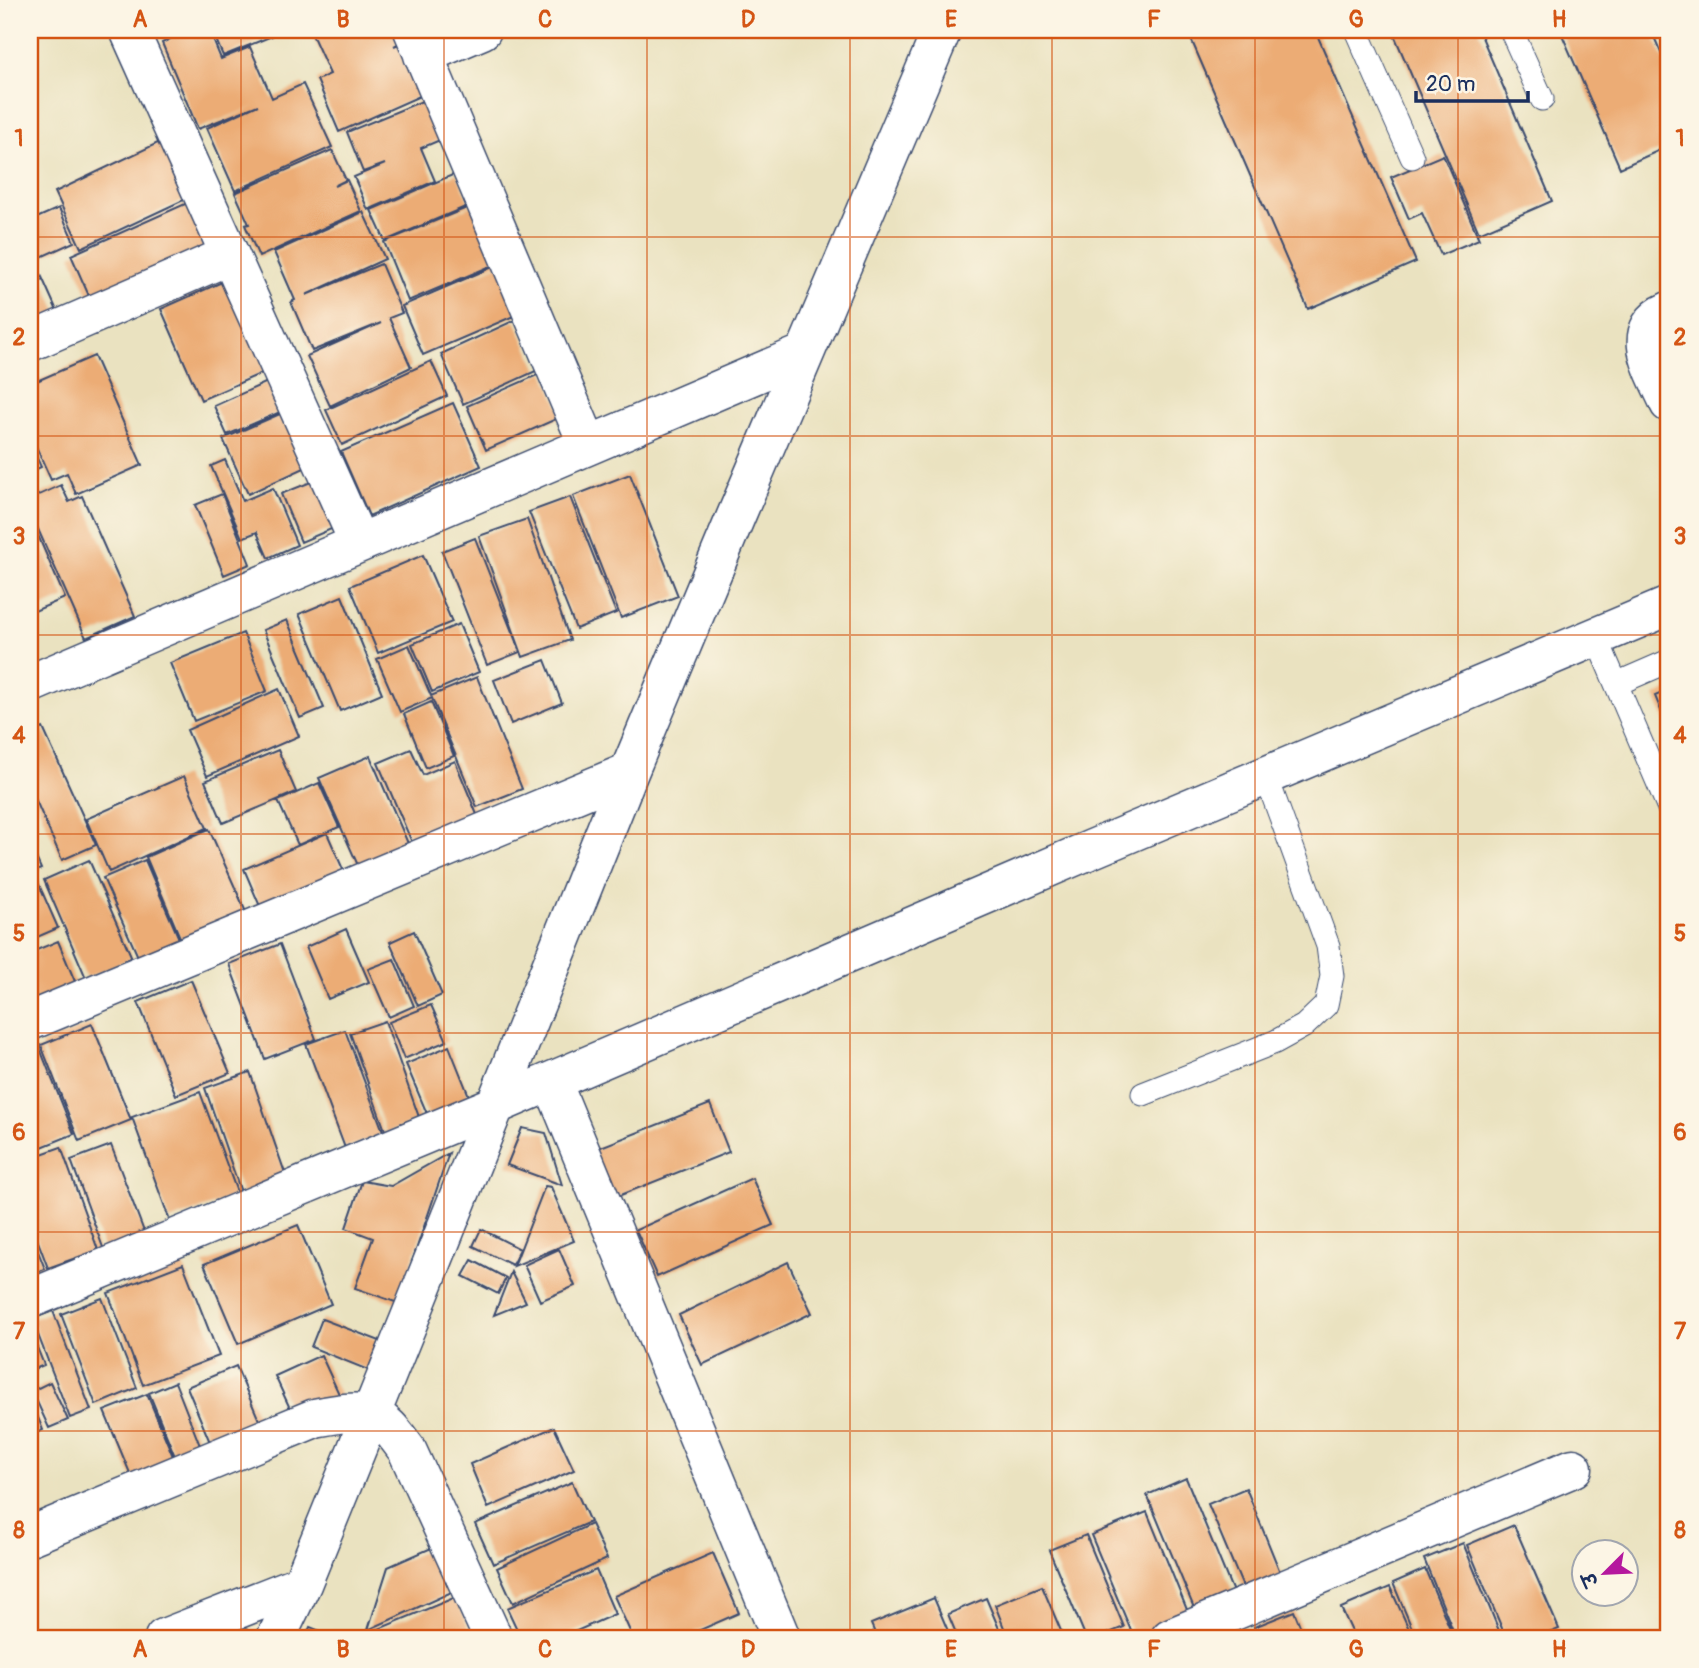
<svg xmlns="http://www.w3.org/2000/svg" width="1699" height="1668" viewBox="0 0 1699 1668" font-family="Pangolin,'Playpen Sans Deva',sans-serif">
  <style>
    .building { fill: #ecac74 }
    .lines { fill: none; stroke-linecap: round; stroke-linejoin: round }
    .service-casing { stroke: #3a4a6d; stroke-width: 25 }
    .minor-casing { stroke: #3a4a6d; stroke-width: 41 }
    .service { stroke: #fff; stroke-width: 23 }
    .minor { stroke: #fff; stroke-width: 38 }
    .grid { fill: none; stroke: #d45514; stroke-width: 2; stroke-opacity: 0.55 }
    .neatline { fill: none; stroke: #d45514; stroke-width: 2.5 }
    .grid-label { font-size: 23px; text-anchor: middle; font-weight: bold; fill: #d45514 }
  </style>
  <rect width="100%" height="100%" fill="#fcf5e5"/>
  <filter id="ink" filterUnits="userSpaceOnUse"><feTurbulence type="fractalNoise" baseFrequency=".0143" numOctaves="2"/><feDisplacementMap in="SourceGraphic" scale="14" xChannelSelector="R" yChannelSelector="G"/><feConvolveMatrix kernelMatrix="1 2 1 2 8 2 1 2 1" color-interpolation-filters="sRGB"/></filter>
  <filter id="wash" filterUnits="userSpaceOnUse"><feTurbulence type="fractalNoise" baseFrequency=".00686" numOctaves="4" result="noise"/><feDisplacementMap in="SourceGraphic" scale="28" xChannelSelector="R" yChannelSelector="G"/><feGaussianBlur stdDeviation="1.57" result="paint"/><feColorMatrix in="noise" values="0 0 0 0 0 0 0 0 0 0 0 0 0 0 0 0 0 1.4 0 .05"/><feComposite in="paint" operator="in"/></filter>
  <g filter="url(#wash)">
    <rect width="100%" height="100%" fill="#eae2c0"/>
    <g id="blocks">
      <path class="building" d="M166 30H209L221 59 250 47 272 98 303 84 332 147 235 191 207 128 258 105 198 129 162 43 170 39Z
        M212 30H269L272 36 223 56Z
        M310 30H397L402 42 394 46 406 41 429 92 339 132 317 80 330 74Z
        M1211 30H1315L1416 262 1308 309 1191 39Z
        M1392 30H1479L1552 201 1479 233Z
        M1560 30H1651L1669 71V146L1620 168Z
        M427 99 454 134 421 148 435 181 368 210 354 177 385 164 363 172 347 132Z
        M164 140 190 197 81 248 55 192Z
        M332 150 346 180 334 186 347 180 361 211 259 257 245 225 249 224 235 193Z
        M1443 155 1479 239 1441 255 1422 213 1409 219 1391 177Z
        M457 173 470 205 385 241 371 210Z
        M194 200 219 257 96 312 71 255Z
        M474 205 498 263 408 301 384 242Z
        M59 208 74 242 30 262V221Z
        M363 212 385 259 306 295 381 264 402 313 389 318 411 367 330 406 307 356 381 323 312 351 291 302 295 300 274 252Z
        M502 263 523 312 423 355 402 306Z
        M37 266 62 322 30 336V269Z
        M231 278 271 369 201 400 161 309Z
        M515 320 538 370 463 404 441 354Z
        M94 356 142 465 76 494 67 473 51 480 30 433V384Z
        M431 361 447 396 342 445 326 410Z
        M544 372 563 416 486 450 467 406Z
        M274 379 287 409 227 435 214 406Z
        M453 403 481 466 369 516 341 452Z
        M289 410 313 464 248 494 223 439Z
        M30 443 41 467 30 472Z
        M225 460 243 501 273 488 297 545 268 558 257 532 242 538 211 466Z
        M630 474 678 596 621 618 573 496Z
        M316 480 336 527 301 542 281 494Z
        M61 485 69 502 82 496 135 616 86 638 30 511V499Z
        M222 494 250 564 224 575 195 505Z
        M570 497 616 613 576 629 529 512Z
        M30 517 65 598 30 613Z
        M527 519 570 640 523 657 479 536Z
        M475 538 520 652 487 665 442 551Z
        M423 555 452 622 378 653 350 586Z
        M342 596 382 693 340 711 299 614Z
        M287 620 324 708 300 718 263 630Z
        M459 624 479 672 432 692 412 644Z
        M243 633 267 691 194 721 170 663Z
        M409 645 431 696 477 677 522 789 477 807 432 698 400 712 377 659Z
        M545 660 562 703 511 724 494 680Z
        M279 689 299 736 207 776 187 730Z
        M1669 690V730L1655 696Z
        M431 702 454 756 426 768 404 714Z
        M43 728 96 845 62 860 30 787V734Z
        M411 749 423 775 455 761 478 817 413 845 378 763Z
        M278 750 296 792 223 823 205 781Z
        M370 756 410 848 360 870 319 778Z
        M184 776 207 828 109 872 86 819Z
        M319 783 339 827 298 845 278 801Z
        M209 829 249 919 184 947 146 857Z
        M327 833 349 883 265 918 244 869Z
        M30 844 41 869 30 874Z
        M89 860 132 958 86 978 44 880Z
        M145 860 180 941 139 959 103 878Z
        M36 878 58 928 35 938 31 930 30 931V881Z
        M346 929 369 982 328 999 306 947Z
        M414 931 442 995 418 1006 390 942Z
        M58 941 79 991 30 1011V947L32 952Z
        M280 944 316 1039 265 1059 229 964Z
        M394 959 414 1006 389 1017 368 969Z
        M191 980 230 1073 176 1095 138 1002Z
        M431 1005 447 1041 404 1059 389 1022Z
        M385 1021 420 1120 386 1133 350 1033Z
        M92 1024 131 1120 79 1141 41 1045Z
        M345 1030 384 1134 345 1148 306 1044Z
        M449 1046 475 1111 433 1128 406 1064Z
        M40 1049 74 1134 32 1151 30 1147V1053Z
        M250 1072 287 1179 242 1195 205 1088Z
        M200 1092 238 1195 170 1221 132 1117Z
        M710 1104 729 1152 611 1199 593 1150Z
        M522 1128 546 1133 562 1185 507 1165Z
        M111 1145 146 1237 105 1253 71 1160Z
        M61 1147 98 1250 48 1268 30 1220V1158Z
        M449 1153 398 1303 355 1288 373 1238 346 1228 362 1181 391 1186Z
        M752 1178 773 1225 657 1277 636 1230Z
        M545 1186 551 1187 574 1241 514 1266Z
        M298 1225 331 1304 238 1344 204 1264Z
        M481 1229 520 1249 512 1265 473 1246Z
        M30 1231 45 1269 30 1275Z
        M559 1249 575 1286 540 1301 524 1265Z
        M472 1260 506 1278 498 1294 463 1276Z
        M788 1262 812 1313 702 1365 679 1315Z
        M183 1264 219 1356 143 1385 108 1293Z
        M511 1272 526 1302 494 1315Z
        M102 1298 137 1388 96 1405 61 1314Z
        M53 1311 91 1410 70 1418 32 1319Z
        M322 1319 380 1341 368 1370 311 1347Z
        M30 1330 44 1365 30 1371Z
        M321 1355 345 1407 299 1428 275 1376Z
        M236 1366 264 1432 214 1452 187 1387Z
        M50 1382 68 1420 49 1428 32 1391Z
        M175 1382 206 1461 181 1471 149 1393Z
        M147 1394 180 1473 137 1490 104 1411Z
        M30 1398 43 1430 30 1436Z
        M554 1427 574 1470 488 1508 470 1464Z
        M1186 1478 1233 1592 1194 1608 1147 1495Z
        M572 1482 590 1522 493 1564 475 1524Z
        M1246 1488 1282 1577 1245 1592 1208 1504Z
        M1147 1512 1192 1622 1153 1638H1134L1091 1535Z
        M591 1524 607 1559 513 1603 497 1568Z
        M1514 1525 1559 1629 1537 1638H1506L1467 1545Z
        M1086 1535 1124 1627 1097 1638H1086L1049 1550Z
        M445 1542 465 1586 368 1630 388 1567Z
        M1463 1543 1502 1638H1456L1424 1559Z
        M713 1553 739 1613 682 1638H633L614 1596Z
        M1425 1569 1454 1638H1416L1393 1583Z
        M596 1570 615 1614 561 1638H521L507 1608Z
        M1042 1586 1064 1638H1008L995 1605Z
        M1390 1587 1413 1638H1355L1341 1608Z
        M456 1597 473 1638H371L369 1633Z
        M934 1598 951 1638H877L871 1624Z
        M986 1598 1003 1638H958L948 1614Z
        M1294 1611 1305 1638H1259L1254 1627Z
        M310 1627 337 1638H305Z"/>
    </g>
  </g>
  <g filter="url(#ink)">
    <use href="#blocks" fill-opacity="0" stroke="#3a4a6d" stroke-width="2"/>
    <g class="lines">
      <defs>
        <path id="service" d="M1356 30 1412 157
          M1511 30 1542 99
          M1596 637 1669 808
          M1616 684 1669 661
          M1143 1094 1275 1042 1304 1026 1326 1005 1332 976 1328 946 1266 776"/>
        <path id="minor" d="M129 30 359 543
          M413 30 588 445
          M423 55 482 30
          M1669 311C1626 329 1656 373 1669 403
          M30 342 230 255
          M30 684 805 353
          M30 1021 629 772
          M552 1082 781 1638
          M30 1299 496 1105 1092 849 1669 606
          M30 1536 315 1418C330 1415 357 1409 371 1415 387 1421 397 1437 407 1450L493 1638
          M164 1638 302 1584
          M276 1638 302 1584 414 1308 629 772 736 516 942 30
          M1170 1638 1573 1468"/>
      </defs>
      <use href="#service" class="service-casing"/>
      <use href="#minor" class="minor-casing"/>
      <use href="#service" class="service"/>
      <use href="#minor" class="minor"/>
    </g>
  </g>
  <path class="grid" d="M241 30V1638M444 30V1638M647 30V1638M850 30V1638M1052 30V1638M1255 30V1638M1458 30V1638M30 237H1669M30 436H1669M30 635H1669M30 834H1669M30 1033H1669M30 1232H1669M30 1431H1669"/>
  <rect width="1699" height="1668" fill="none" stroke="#fcf5e5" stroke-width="77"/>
  <g transform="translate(1605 1573) rotate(246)"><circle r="33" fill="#fcf5e5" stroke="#a2a6af" stroke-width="2"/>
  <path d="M0-5L12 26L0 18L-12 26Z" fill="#b5179e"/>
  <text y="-10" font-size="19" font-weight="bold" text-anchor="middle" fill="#1b2f5e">उ</text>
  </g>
  <path d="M1416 91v10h112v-10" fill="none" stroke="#1b2f5e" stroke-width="3.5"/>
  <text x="1426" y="91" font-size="21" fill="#1b2f5e" stroke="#fcf5e5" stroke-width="5" paint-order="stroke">20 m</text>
  <rect x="38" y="38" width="1622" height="1592" class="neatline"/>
  <g class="grid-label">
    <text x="140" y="27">A</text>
    <text x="343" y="27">B</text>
    <text x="545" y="27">C</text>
    <text x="748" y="27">D</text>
    <text x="951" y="27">E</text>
    <text x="1154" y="27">F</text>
    <text x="1356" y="27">G</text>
    <text x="1559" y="27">H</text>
    <text x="19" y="146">1</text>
    <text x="1680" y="146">1</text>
    <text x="19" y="345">2</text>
    <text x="1680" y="345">2</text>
    <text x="19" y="544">3</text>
    <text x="1680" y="544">3</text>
    <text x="19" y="743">4</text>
    <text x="1680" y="743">4</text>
    <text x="19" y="941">5</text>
    <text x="1680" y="941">5</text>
    <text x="19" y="1140">6</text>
    <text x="1680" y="1140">6</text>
    <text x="19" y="1339">7</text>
    <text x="1680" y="1339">7</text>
    <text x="19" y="1538">8</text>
    <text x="1680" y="1538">8</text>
    <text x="140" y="1657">A</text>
    <text x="343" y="1657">B</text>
    <text x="545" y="1657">C</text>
    <text x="748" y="1657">D</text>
    <text x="951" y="1657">E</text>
    <text x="1154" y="1657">F</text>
    <text x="1356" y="1657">G</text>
    <text x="1559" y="1657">H</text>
  </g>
</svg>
